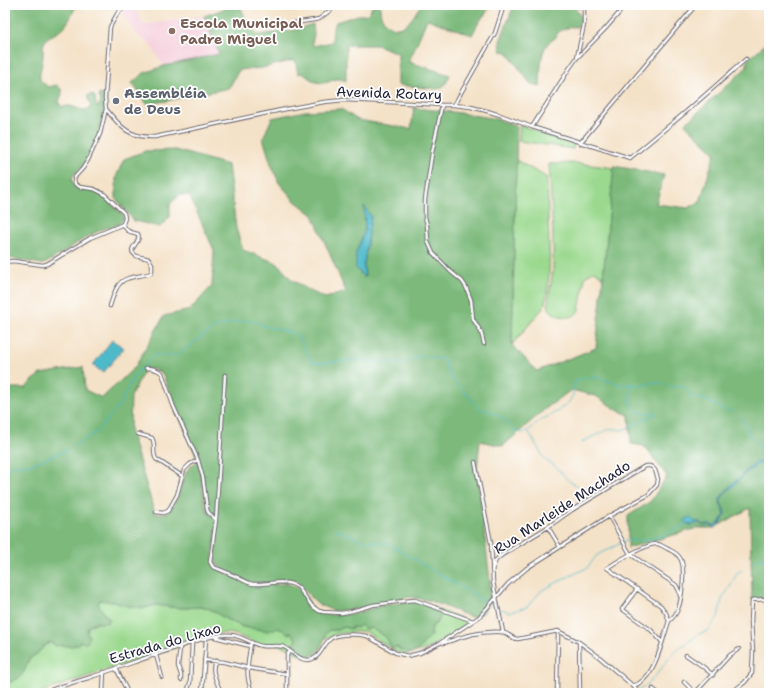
<svg xmlns="http://www.w3.org/2000/svg" width="774" height="698" viewBox="0 0 774 698" font-family="'Shantell Sans',sans-serif">
  <style>
    .built { fill: #f5cfdb }
    .green { fill: #9bd98f; stroke: #5e7e65 }
    .forest { fill: #7cb97a; stroke: #4f6e5a; fill-rule: evenodd }
    .water { fill: #4ebaca; stroke: #386e82 }
    .lines { fill: none; stroke-linecap: round; stroke-linejoin: round }
    .stream { stroke: #4ebaca; stroke-width: 1 }
    .minor-casing { stroke: #6c656c; stroke-width: 4.5 }
    .minor { stroke: #fff; stroke-width: 2.5 }
    .education-dot { fill: #8d6e63; stroke: #fff; stroke-width: 1.5 }
    .worship-dot { fill: #6b7280; stroke: #fff; stroke-width: 1.5 }
    .labels { text-anchor: middle; stroke-width: 3.5; stroke-linejoin: round; paint-order: stroke }
    .education-label { font-size: 14px; font-weight: bold; fill: #785e54; stroke: #fff; text-anchor: start }
    .worship-label { font-size: 14px; font-weight: bold; fill: #5b616d; stroke: #fff; text-anchor: start }
    .street-label { font-size: 14px; fill: #22223b; stroke: #fff }
  </style>
  <rect width="100%" height="100%" fill="#fff"/>
  <filter id="ink" filterUnits="userSpaceOnUse"><feTurbulence type="fractalNoise" baseFrequency=".025" numOctaves="2"/><feDisplacementMap in="SourceGraphic" scale="8" xChannelSelector="R" yChannelSelector="G"/><feConvolveMatrix kernelMatrix="1 2 1 2 8 2 1 2 1" color-interpolation-filters="sRGB"/></filter>
  <filter id="wash" filterUnits="userSpaceOnUse"><feTurbulence type="fractalNoise" baseFrequency=".012" numOctaves="4" result="noise"/><feDisplacementMap in="SourceGraphic" scale="16" xChannelSelector="R" yChannelSelector="G"/><feGaussianBlur stdDeviation="0.9" result="paint"/><feColorMatrix in="noise" values="0 0 0 0 0 0 0 0 0 0 0 0 0 0 0 0 0 1.4 0 .05"/><feComposite in="paint" operator="in"/></filter>
  <g filter="url(#wash)">
    <rect width="100%" height="100%" fill="#f4e2c8"/>
    <path class="built" d="M131 5H134L143 25 204 16 219 54 164 66 149 43 138 36 120 12Z"/>
    <path class="green" d="M520 125 574 144 573 149 519 141Z
      M516 160 546 177C548 190 548 204 548 217 549 247 552 278 544 307L512 345Z
      M576 163 614 168 603 277H601L599 274 594 271 588 274 585 278 579 310C576 315 573 317 567 317 561 317 551 314 549 308 546 299 553 278 553 268 554 234 551 199 549 164Z
      M100 600 113 602 129 606H151L155 605 169 607 185 608 200 607 210 609 226 619 243 627 250 628 272 630 278 626 288 634 290 633V630L296 639 291 649 277 644 268 645 258 644 234 634 226 633 217 634 103 671 39 693H5V683L10 682 19 678 29 659 39 652 43 647 51 642 56 646 62 645 66 646 79 641 83 642 89 626 95 623H104L109 619 105 615 98 604Z
      M420 603 468 620 469 623 449 636 427 649 411 654H404L397 652 364 631 336 634 324 639 326 633 330 630H337L342 627H345L350 629 361 625 367 629 372 628C377 633 372 629 378 632 385 635 389 641 391 648L424 643 431 635 432 626 436 624 440 611 434 610Z"/>
    <path class="forest" d="M5 5H77C72 13 69 23 62 29 56 34 48 36 44 43 42 47 44 51 43 55 43 64 39 71 40 80L48 87 57 85 62 90V94L59 101 61 107C63 107 67 106 68 106 77 106 79 112 89 109L91 105 89 101 87 96 92 94 95 97 96 105 98 107 101 101 99 97V94L104 95V113L99 133 87 159 82 167 73 176 72 180 73 183 78 189 95 191 100 193 122 214 124 217C121 226 114 226 106 228 89 234 68 249 53 259L46 263 42 264 9 258 5 259Z
      M235 5H240C244 16 249 28 259 35L294 30 313 24 314 34 312 43 314 46 332 42 333 28 336 22 358 15H366L370 11 373 5H380C380 9 380 14 382 17 386 27 397 31 405 25 412 21 416 11 421 5H492L479 22 472 35 427 19 409 62 450 75C447 81 445 88 437 89L398 85V53L377 45H346V81C334 75 333 83 322 83 313 83 309 77 302 73L298 74 295 60 262 68 239 70 229 88 166 101 147 104 132 83 144 73 164 66 219 54 204 16Z
      M514 5H581V7L579 9 576 7 575 9 581 16 580 22 577 27C573 26 562 29 559 32 557 33 557 35 556 37 554 40 550 41 548 43 539 54 541 74 540 87L530 83 507 52 501 51 500 41Z
      M769 38V597L752 599 750 508 714 528H698L628 548V516L651 501 667 476 644 446 631 444 629 415 617 410 596 396 571 390 545 409 503 446 480 441 477 468 492 598 483 613 471 617 428 600 409 597 357 609 334 611 317 604 296 580 275 583 250 584 219 566 216 562V526L213 557 214 562 220 570 254 586 287 584 298 587 308 600 314 611 331 615 352 614 381 606 411 601 420 603 442 613C441 619 437 623 432 626L431 635 418 650 411 653 400 650 397 647 391 648C389 641 385 635 378 632 372 629 377 633 372 628 365 628 366 631 361 625L357 628 353 627 350 629 345 627 337 630H330L326 633C325 637 324 642 322 645 315 661 302 658 291 649L296 639 290 631V634L286 633 283 630 278 629V627L272 630 268 631 243 627 226 619 210 609 200 607 185 608 169 607 155 605 146 608H142L129 606 113 602 100 600 98 604 105 615 110 619 109 622C102 624 93 620 88 627 86 631 87 633 89 636L88 642 85 644 83 642 80 641 79 644 72 646H66L62 645 56 646 50 642 43 647 39 652 29 659 24 672 19 678 10 682 5 683V388H25L40 374 83 367 85 390 102 398 135 367 164 316 190 310 212 286 214 250 189 195H180L170 204V217L160 227 134 221 116 199V177L124 159 145 151 175 150 228 165 236 228 243 250 277 263 291 279 308 290 325 298 346 292 313 215 295 201 279 183 271 164 263 138 272 118 305 111 341 109 358 120 411 129 414 108 453 112 497 119 517 127 512 345 537 371 596 348 614 166 664 175 656 204 688 208 700 202 715 153 685 124 747 67V61L748 59 761 48ZM365 230 367 242 364 265 365 277 356 253ZM145 369H153L162 373 186 433 198 460 203 478 207 505 209 512 216 519 208 513 205 505 200 471 197 462C184 468 183 481 179 494 176 501 172 508 167 513L155 514 130 430 131 396Z"/>
    <path class="water" d="M364 206 371 217 364 265 365 278 356 268V253L365 230Z
      M112 340 124 348 103 373 93 365Z
      M769 459V461H768L756 465 752 469 745 473 744 476H743C739 482 720 495 721 502 722 506 725 510 726 514L722 520 720 524 715 528 708 525H702L699 523 697 524 695 523 693 525H690L685 522 684 520 688 518H691L695 522 698 521 703 525 709 524 715 526 720 522 721 519 725 515 720 502V498L732 484 742 476 744 472 753 466 755 462H760Z"/>
    <g class="lines">
      <path class="stream" d="M728 411H733
        M739 418 746 424 749 436C755 440 762 448 762 455 762 458 761 460 762 462
        M529 432 545 460 555 466 569 481 579 487 590 488
        M582 442 609 429H615L622 430 625 429 640 421 655 415 656 413C651 411 648 414 643 413 627 411 629 395 632 384
        M5 467 31 464 65 451 97 432 119 406 134 376 154 355 176 356 215 327 242 321H255L264 326 293 333 298 336 306 352 313 362 321 363 351 360 403 363 420 356 443 359 451 378 480 409 486 410 498 415 506 421 513 429 521 433 528 431 538 422 558 411 569 402 573 395 575 381 581 379 595 377 622 385 632 384 643 386 650 383 658 382 672 387 684 386 693 398 704 399 719 407 725 411
        M335 529 363 541 387 543 486 602
        M753 562 757 560 769 556
        M500 609 510 612 527 607 541 591 565 578 587 568 597 555 627 540C639 542 654 539 665 535 672 532 679 526 687 524
        M635 693 644 687 654 678 673 653 699 634 708 631 718 617 722 599 730 587 737 573 742 570"/>
    </g>
  </g>
  <g filter="url(#ink)">
    <g class="lines">
      <defs>
        <path id="minor" d="M294 23 314 20 319 19 337 5
          M577 57 584 25V5
          M442 105 432 153 425 200V217L427 225 428 242 433 253 450 271 462 281 466 287 471 300 473 319 481 332 484 344
          M454 105 495 33 504 5
          M106 109C121 128 130 138 155 137L286 109 324 102 344 100 409 103 442 105H454L471 107 487 111 500 115 532 127 630 158 687 111 746 59
          M532 127 569 69 576 59 606 28 626 5
          M580 143 695 6
          M5 262 13 261 43 265 47 264 90 238 114 228 123 224
          M110 306C113 297 116 283 126 279 133 276 143 276 151 273L152 271V264L149 259C145 257 139 258 135 255 126 248 142 243 138 234 128 231 128 233 123 224L125 218 124 213 104 194 94 189 80 187 75 184 74 178 83 168 88 160 100 134 106 109 105 98 110 27 117 14 121 10 128 5
          M146 368C152 368 157 369 162 373L173 405 198 460 203 478 207 509 208 512 215 519
          M225 375 216 520 210 562 213 567C222 570 230 574 239 578 243 580 247 583 253 584 268 585 284 578 298 587L312 606 319 611 323 612 342 613 352 611 373 605 404 601 415 600 473 621
          M138 434 152 438C156 444 152 453 156 459L182 476
          M475 462 491 543 493 582 503 632
          M156 512 163 513 168 511 177 495 184 470 190 464 198 460
          M609 516 630 554 676 585 679 591 680 596
          M548 527 560 547
          M637 589 622 609 651 630 662 642
          M215 637 250 646
          M251 642C249 657 244 676 252 691L257 693
          M579 642 580 693
          M443 643C452 641 460 637 470 635 476 633 495 631 501 632 507 632 512 639 518 639L558 631 579 642 598 656 633 686 639 693
          M180 647 178 666 181 675V680
          M156 655 162 677
          M686 655 702 666 713 675
          M204 660 224 662 248 668 287 674V693
          M216 661C209 669 218 684 221 693
          M116 668 128 693
          M287 674V655L290 651
          M684 682 695 693
          M633 686C655 680 662 641 669 621 673 618 676 614 678 609 682 599 686 566 680 558 677 553 672 551 668 549 664 547 660 544 657 544 647 543 616 562 607 568L661 606 666 613 669 621
          M653 689 658 693
          M42 693C58 687 75 682 91 677 118 668 145 658 172 649 188 644 215 633 231 635 243 636 253 645 262 646 270 647 277 645 284 647 292 651 298 660 308 660 320 659 322 647 329 640 336 633 358 634 367 636L396 653 408 656 420 653 440 643 479 617 508 584 527 568 609 516 648 495 657 485 658 479 655 470 652 467 650 466H645L572 510 548 527 502 555 496 560 492 570
          M103 693 104 672
          M187 693 190 683 192 643
          M202 693 206 639
          M557 693 558 632
          M695 693 730 655 739 649
          M731 693 745 682 752 673 753 651 751 622 752 600 769 599"/>
      </defs>
      <use href="#minor" class="minor-casing"/>
      <use href="#minor" class="minor"/>
    </g>
  </g>
  <circle class="education-dot" cx="172" cy="31" r="4"/>
  <circle class="worship-dot" cx="116" cy="101" r="4"/>
  <g class="labels">
    <g class="education-label">
      <text x="180" y="28">Escola Municipal<tspan x="180" dy="16">Padre Miguel</tspan></text>
    </g>
    <g class="worship-label">
      <text x="124" y="98">Assembléia<tspan x="124" dy="16">de Deus</tspan></text>
    </g>
    <g class="street-label">
      <text transform="translate(389 93) rotate(2)" y="5">Avenida Rotary</text>
      <text transform="translate(562 507) rotate(-33)" y="5">Rua Marleide Machado</text>
      <text transform="translate(165 643) rotate(-16)" y="5">Estrada do Lixao</text>
    </g>
  </g>
  <rect width="774" height="698" fill="none" stroke="#fff" stroke-width="20"/>
</svg>
